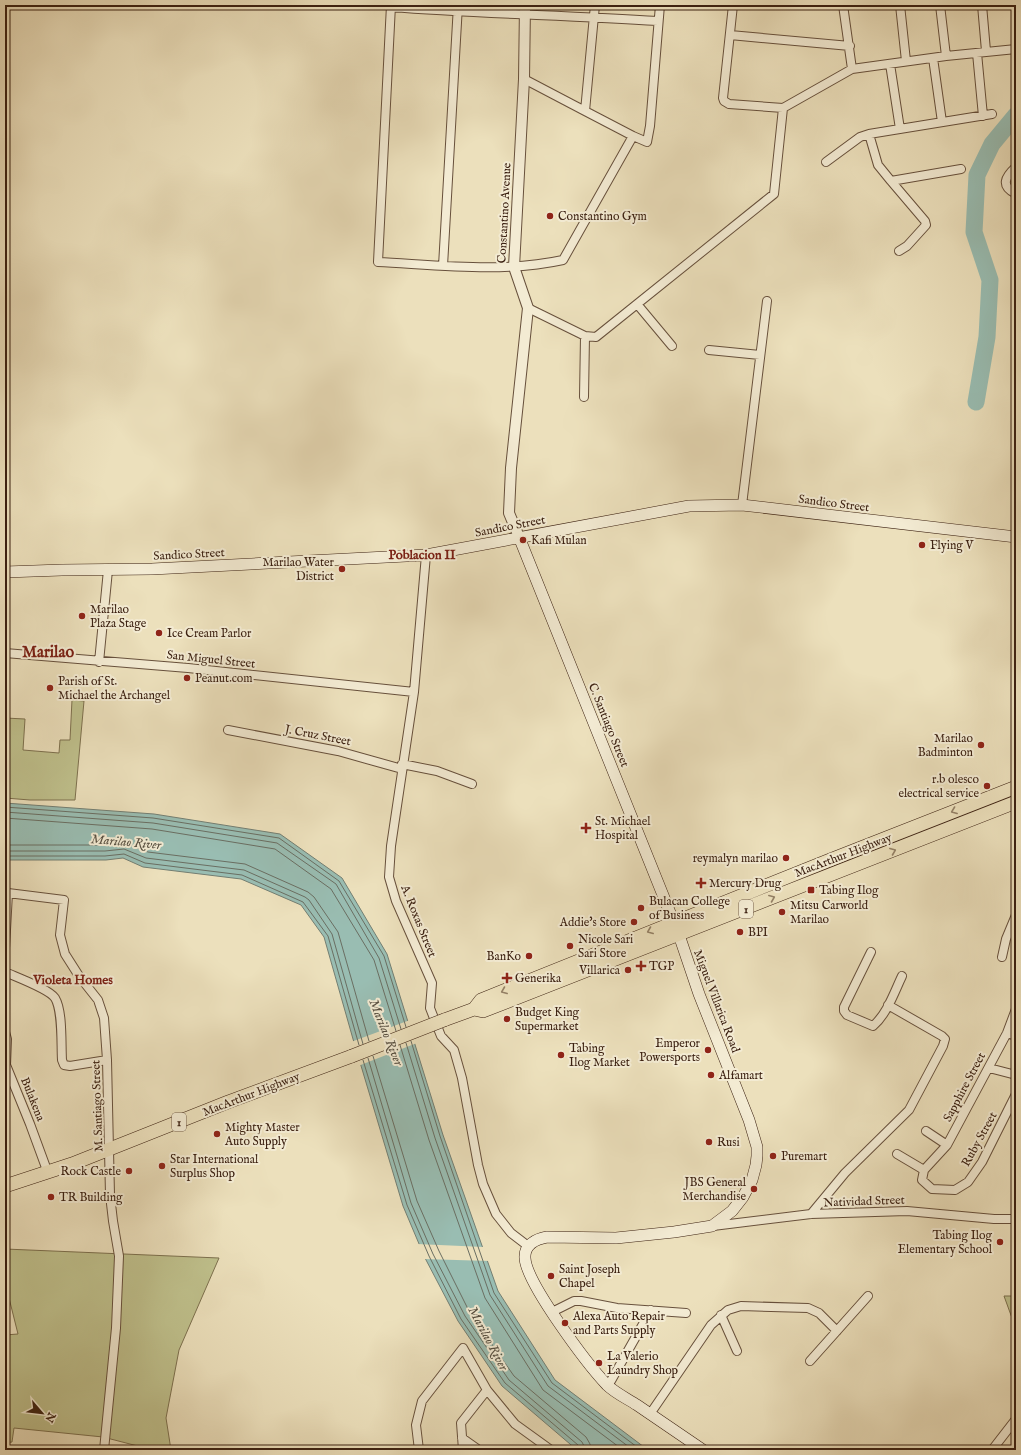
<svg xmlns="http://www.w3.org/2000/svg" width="1021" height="1455" viewBox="0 0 1021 1455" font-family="'IM FELL English',serif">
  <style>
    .green { fill: #bfc08c; stroke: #7d704e }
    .water { fill: #99bdb2; stroke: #737e72 }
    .pier { fill: #ece0bc }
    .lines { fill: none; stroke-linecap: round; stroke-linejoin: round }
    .shore { stroke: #6a6e62; stroke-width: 1 }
    .river { stroke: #99bdb2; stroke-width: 17 }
    .minor-casing { stroke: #67503c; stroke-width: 10 }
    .tertiary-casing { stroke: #67503c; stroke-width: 12 }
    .secondary-casing { stroke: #3b2011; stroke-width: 12 }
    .trunk-casing { stroke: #3b2011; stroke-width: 14 }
    .minor { stroke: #f3ebd3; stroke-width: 8 }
    .tertiary { stroke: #f3ebd3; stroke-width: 10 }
    .secondary { stroke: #f3ebd3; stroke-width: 11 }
    .trunk { stroke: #ece0bc; stroke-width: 13 }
    .trunk-bridge-casing { stroke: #3b2011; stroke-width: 14; stroke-linecap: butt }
    .trunk-bridge { stroke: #ece0bc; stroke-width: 13 }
    .oneway { stroke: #948066 }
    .poi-dot { fill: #8f2418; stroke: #f3ebd3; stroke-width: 1.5 }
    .labels { text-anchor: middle; stroke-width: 4; stroke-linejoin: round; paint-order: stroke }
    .shield { fill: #f3ebd3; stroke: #725d4b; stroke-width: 1 }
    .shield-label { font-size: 11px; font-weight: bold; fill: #3b2011 }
    .street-label { font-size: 12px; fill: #3b2011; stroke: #f3ebd3 }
    .poi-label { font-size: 12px; fill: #3b2011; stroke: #f3ebd3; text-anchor: start }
    .neighbourhood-label { font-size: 13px; font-weight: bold; fill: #7a1f14; stroke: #f3ebd3 }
    .water-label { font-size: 13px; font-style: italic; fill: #574f41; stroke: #f3ebd3 }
    .district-label { font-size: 16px; font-weight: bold; fill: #7a1f14; stroke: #f3ebd3 }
  </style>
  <rect width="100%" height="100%" fill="#ece0bc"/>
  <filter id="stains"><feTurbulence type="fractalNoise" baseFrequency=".005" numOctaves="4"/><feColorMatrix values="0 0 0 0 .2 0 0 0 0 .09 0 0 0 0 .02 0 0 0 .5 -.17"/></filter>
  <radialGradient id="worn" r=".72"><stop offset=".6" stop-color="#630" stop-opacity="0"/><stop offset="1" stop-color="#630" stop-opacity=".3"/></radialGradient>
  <path class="green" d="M72 700 84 701 75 800H30L5 798V718L25 719 23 750 59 753 60 740H70Z
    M5 1249 219 1258 179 1350 166 1418 171 1450H153L103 1437 14 1428 12 1442 5 1443V1335L18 1334 5 1282Z
    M1004 1296H1016V1329Z"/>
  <path class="water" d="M5 803 154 814 280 834 342 878 387 954 443 1135 498 1291 555 1380 648 1450H577L502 1386 458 1321 425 1258 403 1206 353 1039 324 937 301 905 241 879 143 867 123 858 106 860H5Z"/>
  <path class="pier" d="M410 1020 417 1043 358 1066 351 1042Z
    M417 1244 484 1247 490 1261 423 1259Z"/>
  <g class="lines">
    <path class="shore" d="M5 807 153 818 279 838 339 881 384 956 406 1027
      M5 812 153 823 277 843 336 884 379 958 401 1029
      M5 818 152 829 275 849 331 889 374 960 396 1031
      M5 845H105L125 843 148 852 245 864 308 892 314 897 338 932 369 1041
      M5 851H105L124 849 146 858 244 870 305 897 309 900 332 934 363 1044
      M5 856H105L124 854 145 863 242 875 303 902 328 936 359 1045
      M411 1041 440 1136 494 1293 552 1383 641 1450
      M406 1043 435 1138 490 1295 548 1386 633 1450
      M400 1045 429 1140 485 1298 543 1390 623 1450
      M373 1056 417 1201 439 1251 470 1313 514 1376 586 1437 590 1444 591 1450
      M368 1058 411 1203 433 1254 465 1316 509 1380 582 1442 584 1446 585 1450
      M363 1060 407 1205 429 1256 461 1319 505 1383 578 1445 580 1450"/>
    <path class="river" d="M976 402 987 337 990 280 974 232 977 175 992 144 1016 115"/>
    <defs>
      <path id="minor" d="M391 5 378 262C438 265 504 273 563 260L633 136
        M595 5 585 111 633 136 647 142 650 126 660 5
        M733 5 723 98 724 101 729 104 783 108 852 69 946 56 1016 49
        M843 5 852 69
        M900 5 906 61
        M940 5 946 56
        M982 5 986 51
        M391 7C480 14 569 15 658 21
        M730 35 850 46
        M977 53 983 116
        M933 58 942 122
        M890 64 900 129
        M524 79 585 111
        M826 162 860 137 869 134
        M1016 167C1005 177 1000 186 1016 194
        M961 169 891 181 878 165 869 134 992 114
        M891 181 925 221 926 225 907 246 899 251
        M443 266 458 5
        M637 304 672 346
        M528 308 585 336
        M709 350 760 355
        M584 397 585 336 596 337 774 194 783 108
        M742 505 767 301
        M426 555 414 692 391 846 389 877 396 901 432 983 430 1008 441 1036 454 1050 462 1078 478 1165 483 1184 496 1214 511 1233 528 1246
        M5 653 188 668 414 692
        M99 662 108 570
        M228 730 338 751 402 769
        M402 764 437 771 472 784
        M5 948 8 893 64 900 60 935 65 954 79 976 98 1000 104 1018 107 1060 110 1195 113 1221 119 1256 116 1328 104 1450
        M871 952 844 1007V1011L847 1015 873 1026C887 1014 894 993 902 976
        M1002 957 1006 939 1016 915
        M5 970V972C16 977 49 989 55 998 63 1011 61 1045 62 1060L64 1065 70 1066 107 1060
        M5 1032 7 1039 6 1065 30 1124 48 1173
        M1007 1033 1016 1036
        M989 1068 1016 1075
        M926 1131 947 1145
        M897 1154 924 1170
        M924 1170 947 1145 1007 1033 1016 1009
        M924 1170 922 1180 932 1189 955 1190 968 1182 982 1162 1016 1094
        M811 1214 845 1173 909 1110 943 1046 945 1039 942 1036 888 1005
        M713 1226 811 1214 907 1211 994 1219H1016
        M552 1312 574 1301H581L617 1308 686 1313
        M721 1315 737 1351
        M810 1361 868 1296
        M608 1386 651 1310
        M650 1414 711 1325 728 1310 741 1306 808 1308 819 1313 837 1331
        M462 1438 479 1450
        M419 1450 416 1425 422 1401 463 1348 487 1390 515 1424 551 1450
        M463 1450 461 1423 487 1390
        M992 1450 1016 1419"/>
      <path id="tertiary" d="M519 537 509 513 511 468 528 308 514 267 524 79 525 5"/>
      <path id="secondary" d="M519 537 679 935 699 994 749 1120 757 1147V1156L756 1165 752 1180 743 1197 732 1211 712 1226 674 1232 616 1238 547 1237C536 1239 524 1245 525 1258 526 1283 588 1365 607 1385 615 1393 628 1399 637 1405 659 1420 681 1435 703 1450
        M5 572 62 570 152 569 426 555 689 506 742 505 1016 537"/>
      <path id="trunk" d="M474 1009 481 1000 830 860 1016 787
        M444 1020 474 1009 483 1011 1016 802
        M5 1186 72 1164 228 1102 352 1056"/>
    </defs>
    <use href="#minor" class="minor-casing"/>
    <use href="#tertiary" class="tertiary-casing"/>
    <use href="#secondary" class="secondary-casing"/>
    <use href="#trunk" class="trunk-casing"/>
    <use href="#minor" class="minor"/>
    <use href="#tertiary" class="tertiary"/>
    <use href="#secondary" class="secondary"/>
    <use href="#trunk" class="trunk"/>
    <defs>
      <path id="trunk-bridge" d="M352 1056 444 1020"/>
    </defs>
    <use href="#trunk-bridge" class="trunk-bridge-casing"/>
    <use href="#trunk-bridge" class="trunk-bridge"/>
  </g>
  <defs><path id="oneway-chevron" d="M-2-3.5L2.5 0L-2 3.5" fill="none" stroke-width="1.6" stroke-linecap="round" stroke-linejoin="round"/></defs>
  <g class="oneway">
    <use href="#oneway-chevron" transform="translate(954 811) rotate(159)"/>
    <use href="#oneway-chevron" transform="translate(893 851) rotate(-22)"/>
    <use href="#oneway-chevron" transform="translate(772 898) rotate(-22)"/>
    <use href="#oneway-chevron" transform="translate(650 931) rotate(158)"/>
    <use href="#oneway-chevron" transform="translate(504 991) rotate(158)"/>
  </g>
  <g class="poi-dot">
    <circle cx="550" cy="216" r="4"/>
    <circle cx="523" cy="540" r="4"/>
    <circle cx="922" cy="545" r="4"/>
    <circle cx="342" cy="569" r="4"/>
    <circle cx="82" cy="616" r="4"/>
    <circle cx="159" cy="633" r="4"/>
    <circle cx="187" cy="678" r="4"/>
    <circle cx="50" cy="688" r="4"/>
    <circle cx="981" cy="745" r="4"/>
    <circle cx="987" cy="786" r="4"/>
    <path d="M584 822h4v4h4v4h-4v4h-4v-4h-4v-4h4z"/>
    <circle cx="786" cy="858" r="4"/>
    <path d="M699 877h4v4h4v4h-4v4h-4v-4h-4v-4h4z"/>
    <rect x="807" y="886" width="8" height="8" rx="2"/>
    <circle cx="641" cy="908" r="4"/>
    <circle cx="782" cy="912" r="4"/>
    <circle cx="634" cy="922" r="4"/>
    <circle cx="740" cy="932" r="4"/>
    <circle cx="570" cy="946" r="4"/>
    <circle cx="529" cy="956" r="4"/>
    <path d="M639 960h4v4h4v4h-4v4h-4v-4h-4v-4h4z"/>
    <circle cx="628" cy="970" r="4"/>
    <path d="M505 972h4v4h4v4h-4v4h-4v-4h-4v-4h4z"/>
    <circle cx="507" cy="1019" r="4"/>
    <circle cx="708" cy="1050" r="4"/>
    <circle cx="561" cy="1055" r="4"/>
    <circle cx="711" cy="1075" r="4"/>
    <circle cx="217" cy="1134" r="4"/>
    <circle cx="709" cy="1142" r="4"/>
    <circle cx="773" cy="1156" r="4"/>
    <circle cx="162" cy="1166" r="4"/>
    <circle cx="129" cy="1171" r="4"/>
    <circle cx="754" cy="1189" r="4"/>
    <circle cx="51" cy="1197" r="4"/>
    <circle cx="1000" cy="1242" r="4"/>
    <circle cx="551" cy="1276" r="4"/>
    <circle cx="565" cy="1323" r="4"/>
    <circle cx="599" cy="1363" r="4"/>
  </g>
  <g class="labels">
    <g class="shield">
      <rect x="739" y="900" width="14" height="18" rx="3"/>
      <rect x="172" y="1113" width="14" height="18" rx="3"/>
    </g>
    <g class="shield-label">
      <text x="746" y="913">1</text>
      <text x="179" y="1126">1</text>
    </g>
    <g class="street-label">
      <text transform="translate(504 213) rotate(-87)" y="4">Constantino Avenue</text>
      <text transform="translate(834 503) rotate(7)" y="4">Sandico Street</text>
      <text transform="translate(510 526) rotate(-11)" y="4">Sandico Street</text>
      <text transform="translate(189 554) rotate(-3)" y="4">Sandico Street</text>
      <text transform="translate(211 659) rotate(6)" y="4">San Miguel Street</text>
      <text transform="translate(609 725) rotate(68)" y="4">C. Santiago Street</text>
      <text transform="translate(318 735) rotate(11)" y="4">J. Cruz Street</text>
      <text transform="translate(843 855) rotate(-21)" y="4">MacArthur Highway</text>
      <text transform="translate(419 921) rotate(68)" y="4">A. Roxas Street</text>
      <text transform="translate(717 1001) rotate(69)" y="4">Miguel Villarica Road</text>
      <text transform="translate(964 1087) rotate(-62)" y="4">Sapphire Street</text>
      <text transform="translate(251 1094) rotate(-21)" y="4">MacArthur Highway</text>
      <text transform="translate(33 1099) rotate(68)" y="4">Bulakena</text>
      <text transform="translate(97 1106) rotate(-92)" y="4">M. Santiago Street</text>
      <text transform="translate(979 1139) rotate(-61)" y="4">Ruby Street</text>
      <text transform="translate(864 1201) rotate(-2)" y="4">Natividad Street</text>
    </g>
    <g class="poi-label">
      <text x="558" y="220">Constantino Gym</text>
      <text x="531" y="544">Kafi Mulan</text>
      <text x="930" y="549">Flying V</text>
      <text x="334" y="566" text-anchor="end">Marilao Water<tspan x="334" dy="14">District</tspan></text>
      <text x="90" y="613">Marilao<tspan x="90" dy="14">Plaza Stage</tspan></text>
      <text x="167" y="637">Ice Cream Parlor</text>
      <text x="195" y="682">Peanut.com</text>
      <text x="58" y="685">Parish of St.<tspan x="58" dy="14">Michael the Archangel</tspan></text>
      <text x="973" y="742" text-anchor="end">Marilao<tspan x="973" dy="14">Badminton</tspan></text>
      <text x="979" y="783" text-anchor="end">r.b olesco<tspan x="979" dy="14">electrical service</tspan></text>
      <text x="595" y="825">St. Michael<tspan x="595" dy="14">Hospital</tspan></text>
      <text x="778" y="862" text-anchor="end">reymalyn marilao</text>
      <text x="709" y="887">Mercury Drug</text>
      <text x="819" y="894">Tabing Ilog</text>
      <text x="649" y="905">Bulacan College<tspan x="649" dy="14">of Business</tspan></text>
      <text x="790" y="909">Mitsu Carworld<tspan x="790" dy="14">Marilao</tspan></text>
      <text x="626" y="926" text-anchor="end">Addie's Store</text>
      <text x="748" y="936">BPI</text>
      <text x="578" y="943">Nicole Sari<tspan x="578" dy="14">Sari Store</tspan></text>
      <text x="521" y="960" text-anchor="end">BanKo</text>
      <text x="649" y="970">TGP</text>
      <text x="620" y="974" text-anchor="end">Villarica</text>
      <text x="515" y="982">Generika</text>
      <text x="515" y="1016">Budget King<tspan x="515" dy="14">Supermarket</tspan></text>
      <text x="700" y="1047" text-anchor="end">Emperor<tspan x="700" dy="14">Powersports</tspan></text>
      <text x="569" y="1052">Tabing<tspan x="569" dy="14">Ilog Market</tspan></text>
      <text x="719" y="1079">Alfamart</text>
      <text x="225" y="1131">Mighty Master<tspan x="225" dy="14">Auto Supply</tspan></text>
      <text x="717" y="1146">Rusi</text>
      <text x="781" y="1160">Puremart</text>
      <text x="170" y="1163">Star International<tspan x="170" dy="14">Surplus Shop</tspan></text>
      <text x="121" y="1175" text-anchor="end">Rock Castle</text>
      <text x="746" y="1186" text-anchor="end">JBS General<tspan x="746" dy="14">Merchandise</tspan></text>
      <text x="59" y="1201">TR Building</text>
      <text x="992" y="1239" text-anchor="end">Tabing Ilog<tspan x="992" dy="14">Elementary School</tspan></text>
      <text x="559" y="1273">Saint Joseph<tspan x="559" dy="14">Chapel</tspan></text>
      <text x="573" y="1320">Alexa Auto Repair<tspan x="573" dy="14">and Parts Supply</tspan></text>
      <text x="607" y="1360">La Valerio<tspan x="607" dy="14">Laundry Shop</tspan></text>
    </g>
    <g class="neighbourhood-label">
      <text x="422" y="559">Poblacion II</text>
      <text x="73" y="984">Violeta Homes</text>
    </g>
    <g class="water-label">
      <text transform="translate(126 841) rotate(5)" y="5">Marilao River</text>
      <text transform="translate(387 1032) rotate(68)" y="5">Marilao River</text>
      <text transform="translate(489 1338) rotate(62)" y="5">Marilao River</text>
    </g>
    <g class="district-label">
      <text x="48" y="657">Marilao</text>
    </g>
  </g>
  <rect width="1021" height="1455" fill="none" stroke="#ece0bc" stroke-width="20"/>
  <rect x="6" y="6" width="1009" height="1443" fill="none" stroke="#3b2011" stroke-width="2"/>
  <rect x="10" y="10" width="1001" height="1435" fill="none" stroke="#3b2011"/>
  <g transform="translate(42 1413) rotate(118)" stroke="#f3ebd3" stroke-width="3" paint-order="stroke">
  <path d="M0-3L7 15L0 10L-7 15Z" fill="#3b2011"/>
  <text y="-6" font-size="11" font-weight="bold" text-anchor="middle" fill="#3b2011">N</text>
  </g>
  <rect width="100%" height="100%" filter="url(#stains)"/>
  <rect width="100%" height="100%" fill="url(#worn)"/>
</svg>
